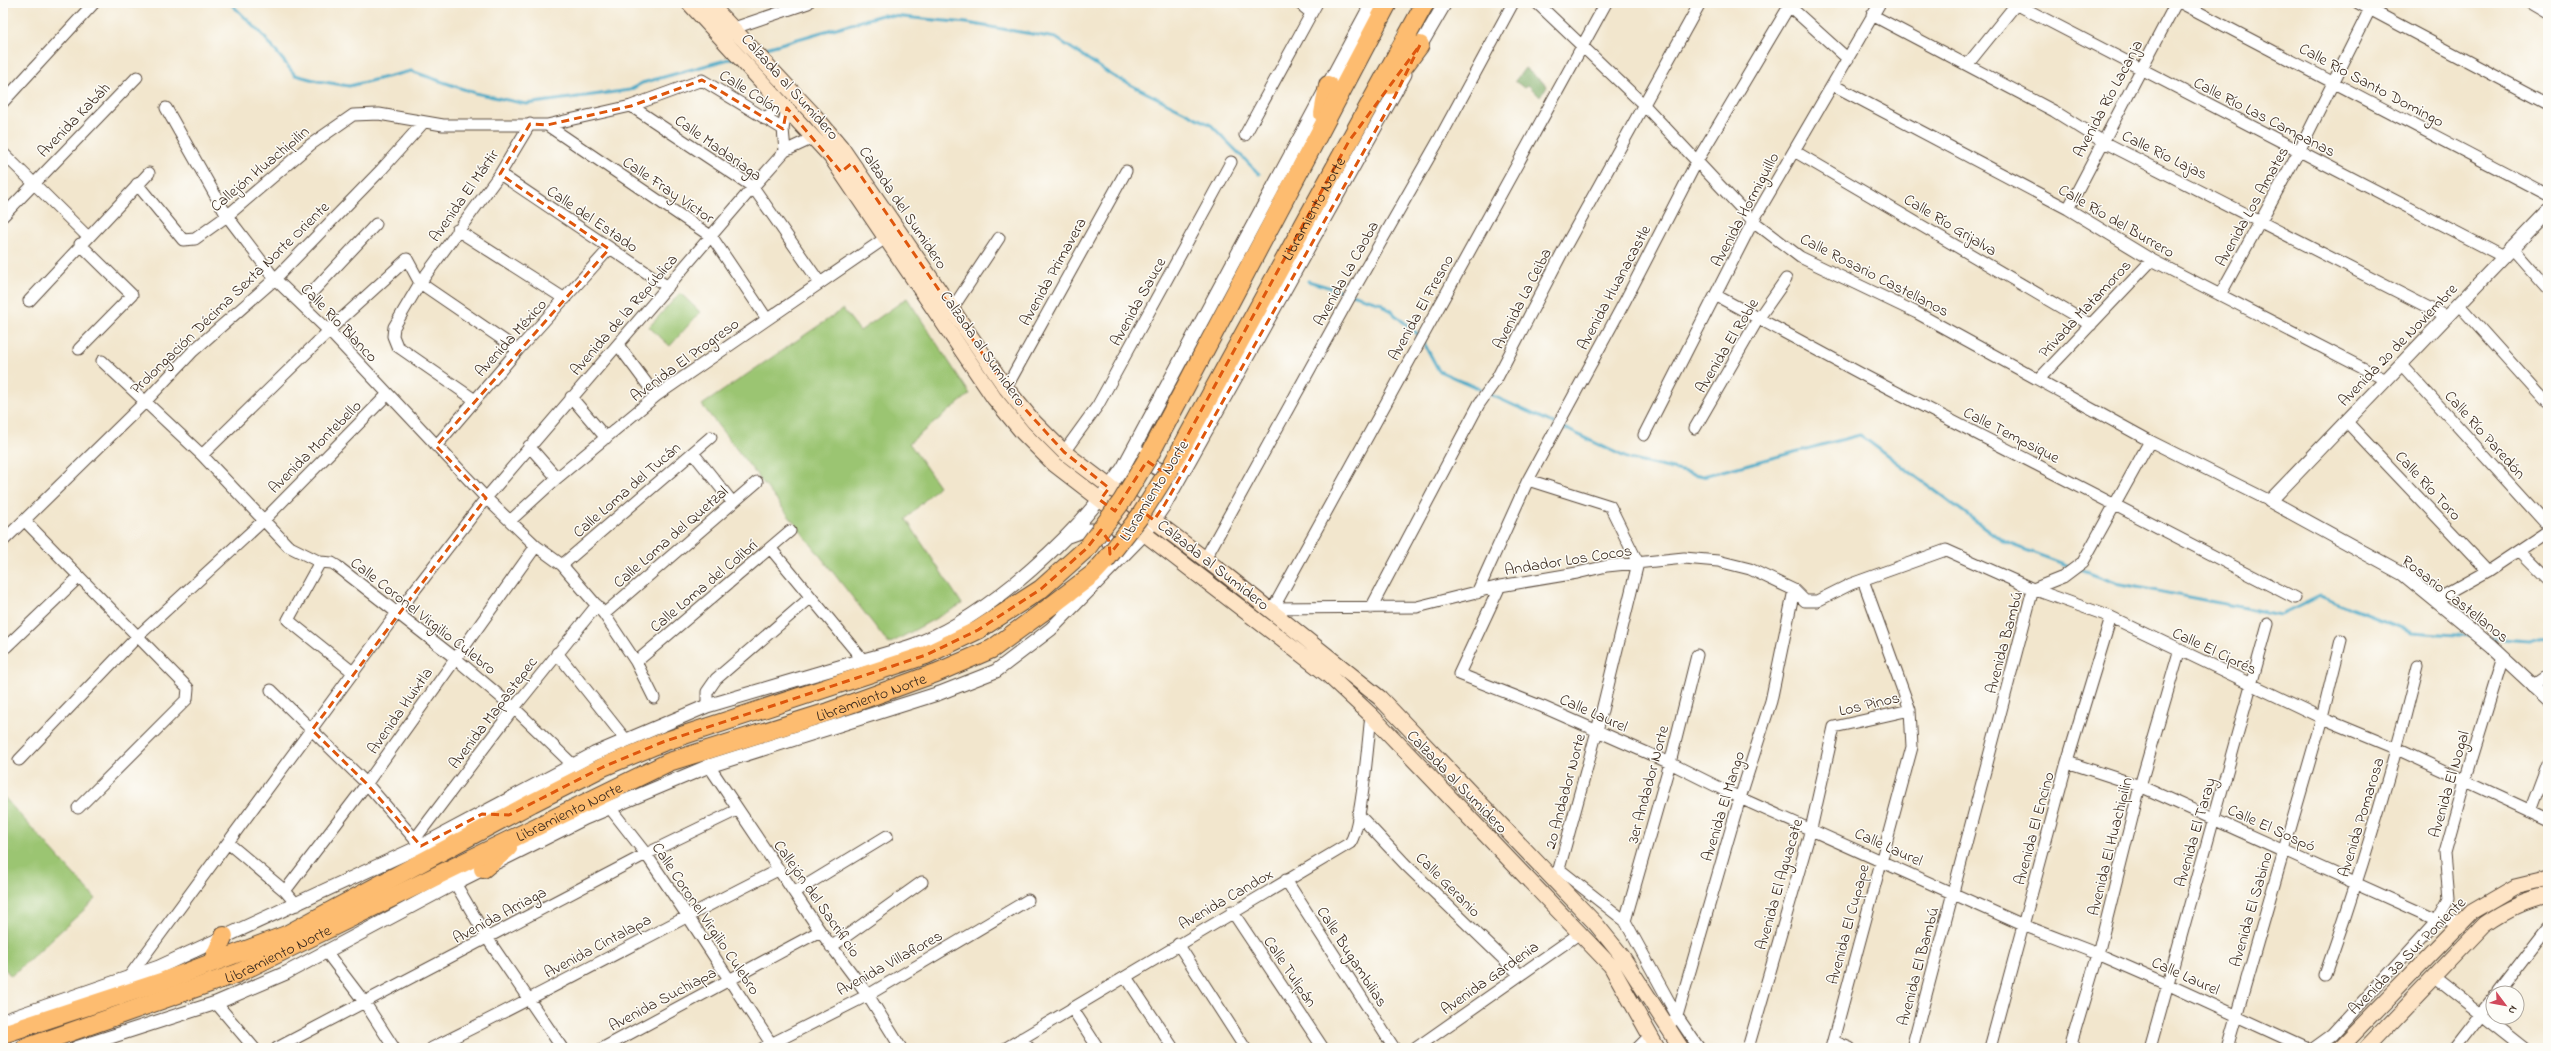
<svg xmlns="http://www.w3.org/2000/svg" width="2551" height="1051" viewBox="0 0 2551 1051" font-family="'Indie Flower',sans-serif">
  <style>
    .green { fill: #9bc572; stroke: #6b7848 }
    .forest { fill: #7caa64; stroke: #5c6a41 }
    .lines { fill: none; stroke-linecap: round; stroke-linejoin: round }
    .stream { stroke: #47a8c6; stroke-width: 3 }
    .minor-casing { stroke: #564638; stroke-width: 13 }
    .tertiary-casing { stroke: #564638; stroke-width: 15 }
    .secondary-casing { stroke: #564638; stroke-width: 17 }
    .trunk-casing { stroke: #564638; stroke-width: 20 }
    .minor { stroke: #fff; stroke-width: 11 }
    .tertiary { stroke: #fff; stroke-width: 13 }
    .secondary { stroke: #fee4c5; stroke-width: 15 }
    .trunk { stroke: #fdbc6f; stroke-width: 18 }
    .trunk-bridge-casing { stroke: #564638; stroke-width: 20; stroke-linecap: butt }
    .trunk-bridge { stroke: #fdbc6f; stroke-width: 18 }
    .marked { fill: none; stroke: #df570d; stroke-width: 3; stroke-dasharray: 8 5; stroke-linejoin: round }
    .labels { text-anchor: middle; stroke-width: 3; stroke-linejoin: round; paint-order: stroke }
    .street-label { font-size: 16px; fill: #3b2a1e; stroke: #fdfcf7 }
  </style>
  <rect width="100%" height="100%" fill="#fdfcf7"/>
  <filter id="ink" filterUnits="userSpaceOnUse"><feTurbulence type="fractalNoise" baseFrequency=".025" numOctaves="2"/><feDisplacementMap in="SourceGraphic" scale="8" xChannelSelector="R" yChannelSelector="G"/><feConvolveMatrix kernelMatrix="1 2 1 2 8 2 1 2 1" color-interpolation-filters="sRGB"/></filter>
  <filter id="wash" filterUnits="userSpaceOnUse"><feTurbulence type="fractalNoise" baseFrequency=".012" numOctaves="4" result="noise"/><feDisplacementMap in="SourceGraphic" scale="16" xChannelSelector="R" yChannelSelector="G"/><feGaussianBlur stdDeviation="0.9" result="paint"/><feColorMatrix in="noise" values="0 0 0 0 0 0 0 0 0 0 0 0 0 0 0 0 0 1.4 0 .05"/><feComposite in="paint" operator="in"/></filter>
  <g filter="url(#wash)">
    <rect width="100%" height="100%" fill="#f2e6cd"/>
    <path class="green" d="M680 293 700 312 670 346 649 327Z
      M907 298 970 394 909 443 939 486 906 519 962 604 889 644 702 405 843 309 860 331Z
      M3 796 96 899 11 976 3 967Z"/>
    <path class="forest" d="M1525 68 1547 86 1540 97 1528 85 1524 88 1515 81Z"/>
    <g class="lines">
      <path class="stream" d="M125 3 132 6 177 3
        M230 3 261 33 295 75 318 81 349 86 411 71 475 93 526 104 630 90 642 83 733 58
        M759 50 882 15 967 23 1056 38 1113 76 1211 125 1259 174
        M1308 281 1381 303 1420 336
        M1423 341 1439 371 1484 391
        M1489 394 1555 424
        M1560 426 1629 459 1703 476 1860 435 2004 542 2072 567
        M2078 569 2116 583 2281 615 2320 596 2412 632 2471 636
        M2487 637 2530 640 2548 634"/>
    </g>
  </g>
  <g filter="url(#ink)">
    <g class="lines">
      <defs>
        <path id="minor" d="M1299 3 1311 13
          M1537 3 1644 105 1753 221 1800 257 1917 313 2150 441 2270 501
          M1786 3 1848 59
          M2014 3 2502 256
          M2181 3 2548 195
          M2358 3 2548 104
          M2531 3 2548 13
          M1872 15 2054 111 2102 141 2447 317
          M734 28 808 3
          M1967 65 2017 3
          M1833 85 2068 209 2152 260 2386 380
          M3 102 94 3
          M631 106 753 187 820 283
          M166 108 227 216 275 279 329 331 486 498 536 546 562 565 604 614 636 662 654 698
          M765 119 782 103
          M547 125 712 237 767 319
          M1245 135 1317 3
          M785 151 783 129 787 108
          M1794 151 2091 325
          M3 153 88 237
          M500 174 668 287
          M137 184 183 240 195 239 227 216 310 145 353 115 379 114 443 125H547L631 106 702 80 783 129
          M2068 209 2176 3
          M3 216 137 77
          M457 230 565 299
          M2511 247 2548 289
          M2220 295 2299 151 2373 3
          M1717 296 1867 377 2295 598
          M29 301 149 173
          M301 304 376 224
          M2459 305 2548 404
          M952 309 999 238
          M618 345 656 396
          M79 349 132 295 80 244
          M102 361 202 455 288 546 320 562 332 563 337 566 455 658 514 708 573 765
          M2401 364 2548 526
          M2040 378 2152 260
          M1006 388 1126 171
          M571 397 606 438
          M475 400 397 346 393 336 394 327 420 283 500 174 530 124
          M2346 421 2488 571
          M1695 428 1758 319 1786 279
          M1644 435 1753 221 1880 3
          M436 446 518 350 609 249
          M529 446 557 478
          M1064 452 1098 405 1231 162
          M693 453 733 503
          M202 455 340 320 407 259 420 283 518 350
          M1528 480 1610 506 1638 563 1597 731 1559 869 1552 877
          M511 520 557 478 656 396 887 237
          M25 521 188 688 187 699 78 808
          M3 541 145 402 193 351 275 279 382 169 423 123
          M771 549 863 660
          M2520 551 2548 579
          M1205 559 1358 282 1440 138 1513 3
          M320 562 288 620 354 673
          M562 565 711 437
          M1500 586 1459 674 1543 707 1670 763 1740 798 2023 925 2098 954 2167 984 2306 1048
          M1477 593 1528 480 1625 301 1697 161 1791 3
          M2436 600 2488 571 2548 531
          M1266 608 1417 607 1500 586 1577 573 1607 566 1684 558 1718 561 1750 569 1794 590 1805 601H1817L1851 584 1946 550 2033 589 2111 617 2322 718 2397 749 2548 819
          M1371 608 1479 404 1496 380 1564 249 1700 3
          M1266 609 1276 603 1606 3
          M604 614 757 482
          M6 647 79 577
          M557 653 626 740
          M636 662 790 531
          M2532 686 2548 675
          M271 690 366 783 419 844
          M707 706V692L716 679 810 598
          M19 760 137 637 264 520 387 395
          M2067 762 2140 786 2437 920 2462 922
          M709 766 820 931 868 995 901 1048
          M610 808 646 854 687 915 774 1048
          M2530 811 2548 763
          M1358 814 1406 865 1520 975
          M415 839 514 708 597 605
          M228 843 285 891 297 905
          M1559 869 1625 921 1677 1016 1699 1048
          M1286 880 1394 1048
          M455 883 487 938 562 1048
          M285 891 362 790 536 546
          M795 892 887 836
          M1232 911 1323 1048
          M1625 921 1670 763 1697 655
          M1178 944 1245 1048
          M831 947 922 882
          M327 953 365 1003 394 1048
          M2325 975C2361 873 2392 771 2418 666
          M1126 977 1173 1048
          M2434 977 2524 1048
          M128 978 397 613 486 498 753 187 785 151 813 138
          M2498 993 2548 928
          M216 1003 254 1048
          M1072 1008 1098 1048
          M1667 1027 1677 1016 1740 798 1771 701 1794 590
          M1022 1038 1029 1048
          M1833 1041 1850 1048
          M277 1048 646 854 737 810
          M432 1048C549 991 662 928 778 870
          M603 1048 820 931
          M763 1048 868 995 1028 900
          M1006 1048 1350 843C1362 827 1368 740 1371 715
          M1416 1048 1580 933
          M1748 1048 1811 829 1834 727 1910 710
          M1831 1048 1912 747 1910 710 1863 580
          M1912 1048 2033 589 2063 577 2083 562 2150 441
          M1990 1048 2067 762 2111 617
          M2070 1048 2098 954 2140 786 2179 652
          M2150 1048 2268 624
          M2227 1048 2322 718 2341 640
          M2314 1048 2332 1035 2437 920 2449 898 2445 853 2465 781 2503 657
          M2455 1048 2493 999"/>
        <path id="tertiary" d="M1416 53 1445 3
          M2548 211 2270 501 2403 574 2491 646 2548 699
          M1142 453C1147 466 1161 473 1175 470
          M1068 536C1075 534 1084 529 1092 530 1106 531 1114 546 1109 558
          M3 1021 159 967 421 846 594 754 707 706C753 692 800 679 846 665 870 658 895 652 919 643 992 614 1079 533 1123 468L1372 3
          M76 1048 216 1003 286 973 455 883 585 818 709 766 940 693 996 671 1051 629 1145 533 1165 504 1405 74
          M1639 1048 1650 1037"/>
        <path id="secondary" d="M689 3 831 157 994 398 1023 433 1054 464 1328 675 1371 715 1611 966 1657 1048
          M709 3 815 116 841 147 1006 388 1034 422 1064 452 1226 575 1380 698 1596 924 1622 956 1681 1048
          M2340 1048 2472 912 2515 887 2548 879
          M2367 1048 2485 924C2505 910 2524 900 2548 896"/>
        <g id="trunk">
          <path d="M1390 85 1420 45"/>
          <path d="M1323 114 1328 85"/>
          <path d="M1149 456 1388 3"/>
          <path id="s1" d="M1171 467 1425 3"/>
          <path d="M483 869 508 848"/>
          <path d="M212 962 224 936"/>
          <path d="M3 1034 164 981 286 935 532 803 603 767 663 742 926 655 978 630 1041 589 1087 548"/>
          <path id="s2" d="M25 1048 238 973 669 762 828 712 936 673 992 649 1055 603 1093 574 1105 561"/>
        </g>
      </defs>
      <use href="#minor" class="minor-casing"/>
      <use href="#tertiary" class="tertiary-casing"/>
      <use href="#secondary" class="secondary-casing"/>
      <use href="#trunk" class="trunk-casing"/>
      <use href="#minor" class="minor"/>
      <use href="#tertiary" class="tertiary"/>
      <use href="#secondary" class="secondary"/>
      <use href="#trunk" class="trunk"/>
      <defs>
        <path id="trunk-bridge" d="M1087 548 1122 501 1149 456
          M1105 561 1140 516 1171 467"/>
      </defs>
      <use href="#trunk-bridge" class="trunk-bridge-casing"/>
      <use href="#trunk-bridge" class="trunk-bridge"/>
    </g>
  </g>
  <path class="marked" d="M1420 45 1395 96 1165 504 1154 520 1143 512 1110 554 1109 541 1101 530 1087 548 1041 589 978 630 926 655 663 742 603 767 509 815 482 814 421 846 366 783 312 730 486 498 436 446 609 249 500 174 530 124 547 125 631 106 702 80 783 129 787 108 841 172 852 163 1006 388 1064 452 1109 488 1100 500 1115 511 1147 461 1160 470 1168 471 1349 141Z"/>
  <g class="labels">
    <g class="street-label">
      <text transform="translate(2372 84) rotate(28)" y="6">Calle Río Santo Domingo</text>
      <text transform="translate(791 86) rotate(48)" y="6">Calzada al Sumidero</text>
      <text transform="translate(751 91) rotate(32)" y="6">Calle Colón</text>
      <text transform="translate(2107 98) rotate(-62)" y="6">Avenida Río Lacanja</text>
      <text transform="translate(2265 116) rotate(27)" y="6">Calle Río Las Campanas</text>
      <text transform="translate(73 119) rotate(-46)" y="6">Avenida Kabáh</text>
      <text transform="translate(719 147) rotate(35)" y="6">Calle Madariaga</text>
      <text transform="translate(2165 154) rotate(26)" y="6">Calle Río Lajas</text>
      <text transform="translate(259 168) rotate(-40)" y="6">Callejón Huachipilin</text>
      <text transform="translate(669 189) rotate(34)" y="6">Calle Fray Víctor</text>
      <text transform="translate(463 195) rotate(-55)" y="6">Avenida El Mártir</text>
      <text transform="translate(2251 206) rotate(-61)" y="6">Avenida Los Amates</text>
      <text transform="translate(904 207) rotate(56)" y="6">Calzada del Sumidero</text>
      <text dy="6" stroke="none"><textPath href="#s1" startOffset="295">Libramiento Norte</textPath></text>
      <text transform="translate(1744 209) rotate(-62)" y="6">Avenida Hormiguillo</text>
      <text transform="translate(593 218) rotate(34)" y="6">Calle del Estado</text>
      <text transform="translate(2117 220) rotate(30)" y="6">Calle Río del Burrero</text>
      <text transform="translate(1951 224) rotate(31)" y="6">Calle Río Grijalva</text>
      <text transform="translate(1052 271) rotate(-61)" y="6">Avenida Primavera</text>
      <text transform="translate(1345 273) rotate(-61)" y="6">Avenida La Caoba</text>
      <text transform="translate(1875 274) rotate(27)" y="6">Calle Rosario Castellanos</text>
      <text transform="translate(1613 287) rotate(-62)" y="6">Avenida Huanacastle</text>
      <text transform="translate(229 297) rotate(-44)" y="6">Prolongación Décima Sexta Norte Oriente</text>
      <text transform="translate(1521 298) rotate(-63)" y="6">Avenida La Ceiba</text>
      <text transform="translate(1137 301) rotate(-61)" y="6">Avenida Sauce</text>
      <text transform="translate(1420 307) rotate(-61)" y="6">Avenida El Fresno</text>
      <text transform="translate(2084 308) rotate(-47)" y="6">Privada Matamoros</text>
      <text transform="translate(623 314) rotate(-49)" y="6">Avenida de la República</text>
      <text transform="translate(340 322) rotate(46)" y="6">Calle Río Blanco</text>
      <text transform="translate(510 337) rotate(-48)" y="6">Avenida México</text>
      <text transform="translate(2397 344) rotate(-46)" y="6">Avenida 20 de Noviembre</text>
      <text transform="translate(1726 345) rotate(-59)" y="6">Avenida El Roble</text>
      <text transform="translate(984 348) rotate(55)" y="6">Calzada al Sumidero</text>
      <text transform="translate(684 359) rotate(-36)" y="6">Avenida El Progreso</text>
      <text transform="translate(2012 434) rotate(27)" y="6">Calle Tempsique</text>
      <text transform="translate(2486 434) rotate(48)" y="6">Calle Río Paredón</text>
      <text transform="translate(314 446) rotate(-45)" y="6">Avenida Montebello</text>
      <text transform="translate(2429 485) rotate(47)" y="6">Calle Río Toro</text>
      <text transform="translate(626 489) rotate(-41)" y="6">Calle Loma del Tucán</text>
      <text transform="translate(1153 490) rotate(-58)" y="6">Libramiento Norte</text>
      <text transform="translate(670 536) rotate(-41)" y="6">Calle Loma del Quetzal</text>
      <text transform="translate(1568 559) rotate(-9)" y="6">Andador Los Cocos</text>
      <text transform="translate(1214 564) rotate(38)" y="6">Calzada al Sumidero</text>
      <text transform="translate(703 585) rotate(-40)" y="6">Calle Loma del Colibrí</text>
      <text transform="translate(2456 598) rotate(38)" y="6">Rosario Castellanos</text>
      <text transform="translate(424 615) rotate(38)" y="6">Calle Coronel Virgilio Culebro</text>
      <text transform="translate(2003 642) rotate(-75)" y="6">Avenida Bambú</text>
      <text transform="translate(2215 650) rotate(25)" y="6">Calle El Ciprés</text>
      <text dy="6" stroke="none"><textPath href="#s2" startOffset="918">Libramiento Norte</textPath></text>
      <text transform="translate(1869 703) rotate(-13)" y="6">Los Pinos</text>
      <text transform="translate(399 710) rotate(-55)" y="6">Avenida Huixtla</text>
      <text transform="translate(492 712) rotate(-53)" y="6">Avenida Mapastepec</text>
      <text transform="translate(1594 712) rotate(24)" y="6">Calle Laurel</text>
      <text transform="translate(1458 781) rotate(46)" y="6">Calzada al Sumidero</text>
      <text transform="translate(1647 784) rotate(-75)" y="6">3er Andador Norte</text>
      <text transform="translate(2448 784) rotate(-74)" y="6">Avenida El Nogal</text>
      <text transform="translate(1564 791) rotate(-75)" y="6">2o Andador Norte</text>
      <text transform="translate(1722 806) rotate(-73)" y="6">Avenida El Mango</text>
      <text dy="6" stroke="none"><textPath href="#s2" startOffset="594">Libramiento Norte</textPath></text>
      <text transform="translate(2360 817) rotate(-73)" y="6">Avenida Pomarosa</text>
      <text transform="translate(2272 827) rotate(24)" y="6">Calle El Sospó</text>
      <text transform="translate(2033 828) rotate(-75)" y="6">Avenida El Encino</text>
      <text transform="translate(2194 832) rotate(-74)" y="6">Avenida El Taray</text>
      <text transform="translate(1889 846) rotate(24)" y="6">Calle Laurel</text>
      <text transform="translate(2109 846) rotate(-76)" y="6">Avenida El Huachipilin</text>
      <text transform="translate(1449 884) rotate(45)" y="6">Calle Geranio</text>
      <text transform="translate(1778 884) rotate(-74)" y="6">Avenida El Aguacate</text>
      <text transform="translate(818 898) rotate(55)" y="6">Callejón del Sacrificio</text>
      <text transform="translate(1225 898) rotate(-30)" y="6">Avenida Candox</text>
      <text transform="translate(2250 909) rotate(-74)" y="6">Avenida El Sabino</text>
      <text transform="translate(499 914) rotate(-28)" y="6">Avenida Arriaga</text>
      <text transform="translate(707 918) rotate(56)" y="6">Calle Coronel Virgilio Culebro</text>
      <text transform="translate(1847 924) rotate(-75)" y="6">Avenida El Cupape</text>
      <text transform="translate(597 945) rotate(-28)" y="6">Avenida Cintalapa</text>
      <text dy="6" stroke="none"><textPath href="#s2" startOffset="270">Libramiento Norte</textPath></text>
      <text transform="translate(2406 955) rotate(-45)" y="6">Avenida 3a Sur Poniente</text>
      <text transform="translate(1353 956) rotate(57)" y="6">Calle Bugambilias</text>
      <text transform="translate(889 962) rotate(-29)" y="6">Avenida Villaflores</text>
      <text transform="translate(1917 966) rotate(-75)" y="6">Avenida El Bambú</text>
      <text transform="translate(1291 971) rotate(56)" y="6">Calle Tulipán</text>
      <text transform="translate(2186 975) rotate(24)" y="6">Calle Laurel</text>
      <text transform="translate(1489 977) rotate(-35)" y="6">Avenida Gardenia</text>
      <text transform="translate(662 998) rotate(-28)" y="6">Avenida Suchiapa</text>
    </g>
  </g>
  <rect width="2551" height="1051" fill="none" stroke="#fdfcf7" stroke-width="16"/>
  <g transform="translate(2505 1005) rotate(122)"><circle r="19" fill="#fdfcf7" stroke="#afa8a0"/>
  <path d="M0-3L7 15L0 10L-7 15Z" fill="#d1495b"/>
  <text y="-6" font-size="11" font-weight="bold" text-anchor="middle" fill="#3b2a1e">N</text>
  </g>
</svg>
